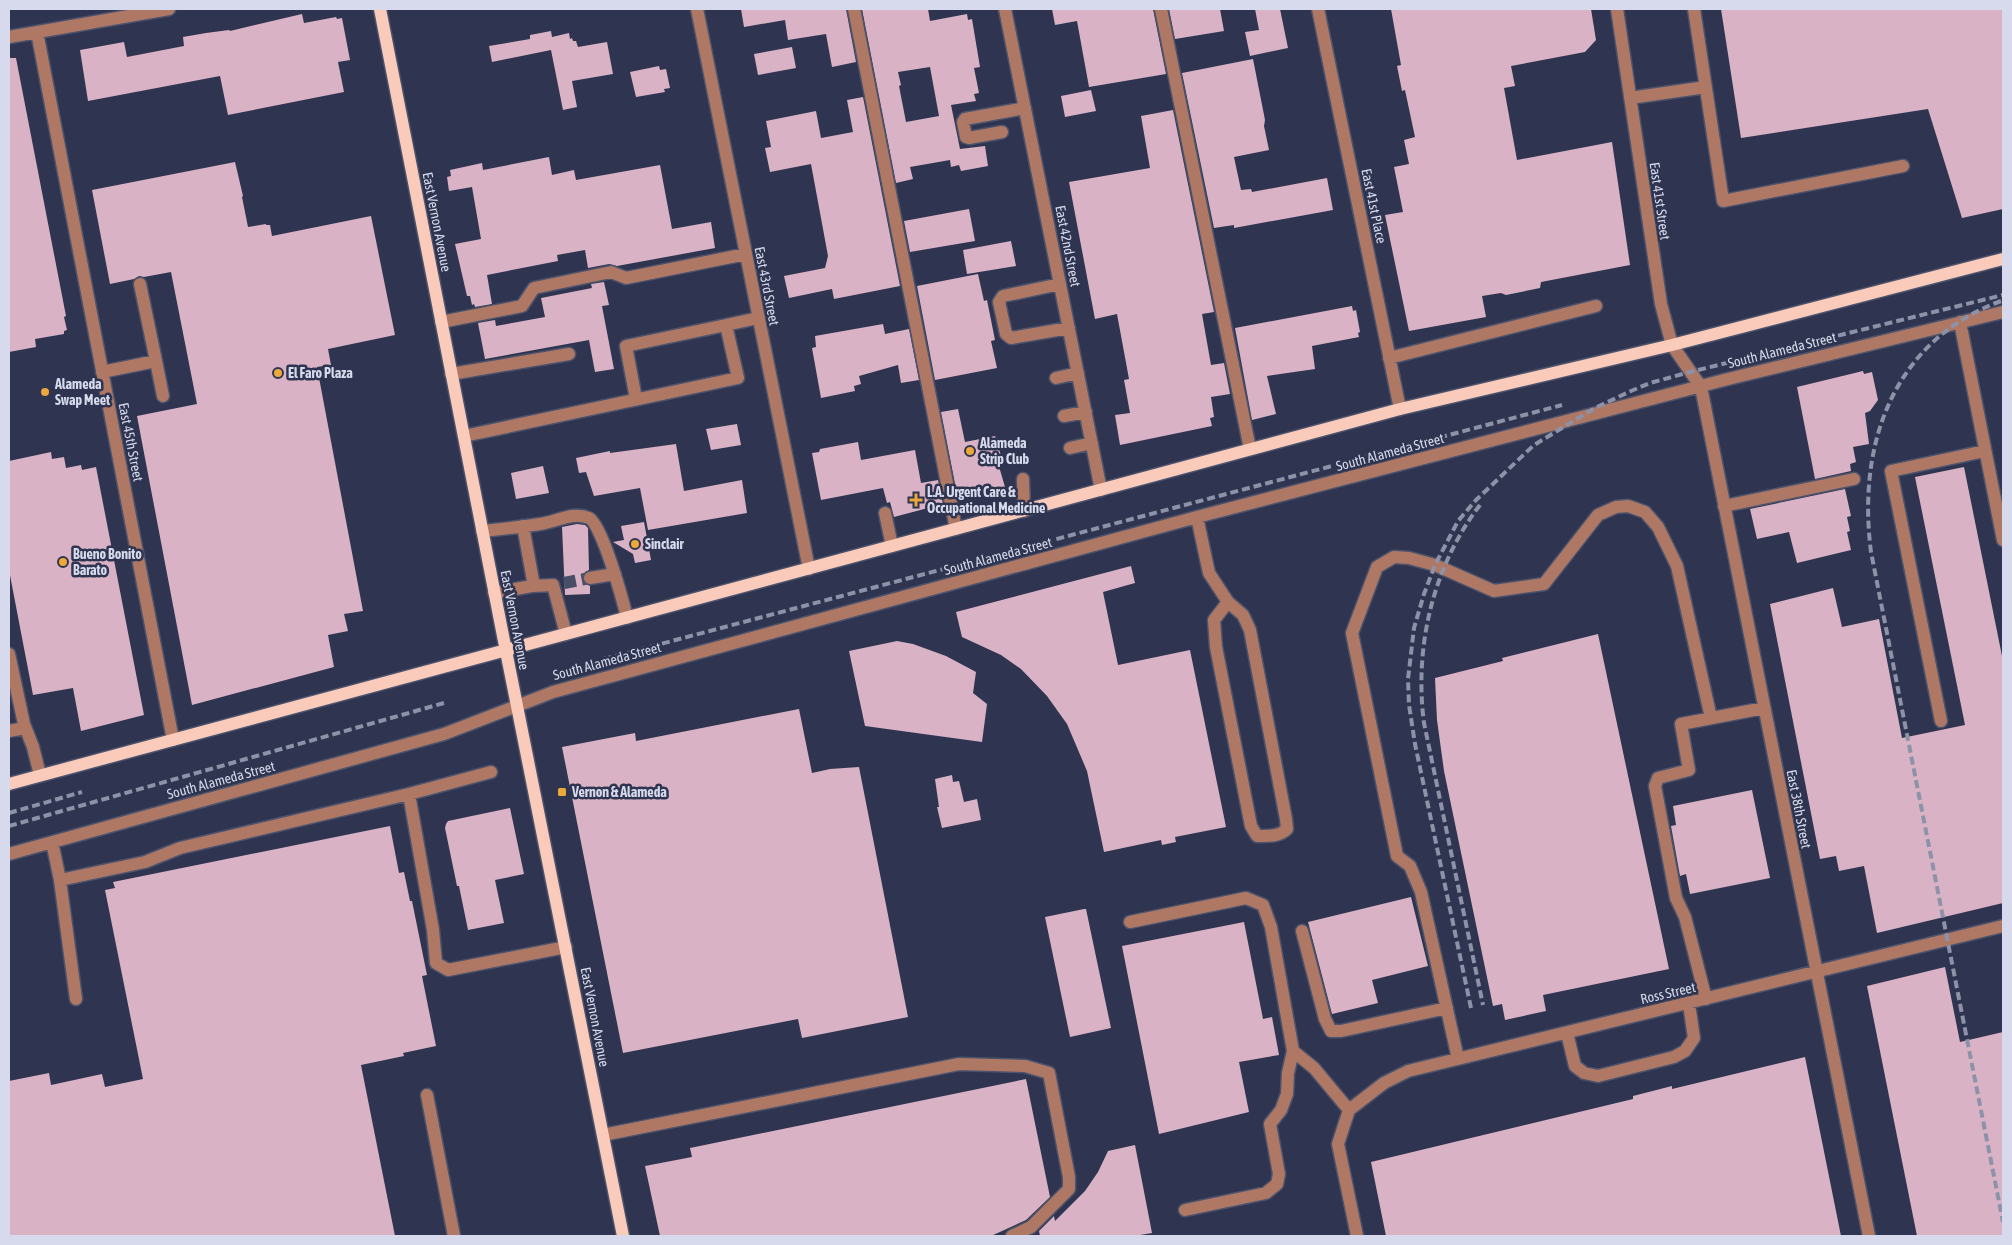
<svg xmlns="http://www.w3.org/2000/svg" width="2012" height="1245" viewBox="0 0 2012 1245" font-family="'Asap Condensed',sans-serif">
  <style>
    .building { fill: #d9b3c5; fill-rule: evenodd }
    .lines { fill: none; stroke-linecap: round; stroke-linejoin: round }
    .minor-tunnel { stroke: #484e67; stroke-width: 12; stroke-dasharray: 12 6; stroke-linecap: butt }
    .minor-casing { stroke: #4d536c; stroke-width: 15 }
    .major-casing { stroke: #4d536c; stroke-width: 15 }
    .minor { stroke: #af7864; stroke-width: 12 }
    .major { stroke: #facbbb; stroke-width: 12 }
    .rail { stroke: #8d92a8; stroke-width: 4; stroke-dasharray: 8 4; stroke-linecap: butt }
    .poi-dot { fill: #eda83b; stroke: #2f3550; stroke-width: 2 }
    .labels { text-anchor: middle; stroke-width: 5; stroke-linejoin: round; paint-order: stroke }
    .street-label { font-size: 14px; fill: #d6daec; stroke: #2f3550 }
    .poi-label { font-size: 14px; font-weight: bold; fill: #d6daec; stroke: #2f3550; text-anchor: start }
  </style>
  <rect width="100%" height="100%" fill="#2f3550"/>
  <path class="building" d="M741 9H846L856 62 832 67 826 34 788 40 785 20 744 27Z
    M862 9H928L930 21 967 14 968 20 972 19 980 67 974 68 979 93 974 94 976 101 951 105 960 149 985 146 988 166 961 171 959 165 951 167 950 160 910 167 913 179 896 183ZM930 67 939 116 906 122 899 86 901 85 898 72Z
    M1052 9H1153L1166 74 1089 87 1077 21 1055 25Z
    M1169 9H1220L1224 31 1175 39Z
    M1255 9H1280L1288 48 1250 56 1245 32 1259 30Z
    M1391 9H1591L1596 40 1585 52 1511 66 1515 86 1504 88 1517 160 1612 142 1630 265 1541 282 1540 288 1506 295 1501 293 1482 296 1486 317 1409 331 1385 215 1403 212 1394 167 1409 164 1404 140 1415 137 1405 90 1402 91 1397 66 1401 65Z
    M1721 9H2003V209L1962 218 1928 109 1741 138Z
    M302 14 304 23 336 17 337 19 342 18 350 60 338 62 344 92 228 115 220 76 88 101 80 50 124 42 127 57 184 46 183 37 206 33 229 30 230 31Z
    M551 31 552 37 569 33 570 39 572 38 573 41H576L578 47 607 42 613 74 572 81 577 107 563 110 551 50 492 62 489 46 530 39V35Z
    M792 47 796 68 758 75 754 54Z
    M9 58H16L66 316 64 317 67 330 64 331V334L35 339 36 347 9 352Z
    M1253 59 1265 120 1264 126 1269 150 1234 157 1241 190 1251 189 1252 192 1327 178 1333 210 1234 228V225L1214 228 1182 73Z
    M659 66 660 70 666 69 670 88 664 89 665 92 636 97 630 72Z
    M1091 90 1096 111 1065 117 1061 96Z
    M863 97 900 286 834 299 832 289 789 298 784 276 825 268 828 256 811 164 770 172 765 148 771 147 766 121 816 111 821 138 853 132 847 100Z
    M1173 110 1214 312 1202 314 1211 365 1224 363 1230 394 1211 397 1214 417 1210 418 1212 426 1120 445 1115 415 1130 413 1124 380 1129 379 1117 314 1095 319 1069 182 1150 168 1141 116Z
    M549 157 552 175 574 170 576 180 660 165 672 229 711 222 715 248 617 266 609 264 588 268 585 250 557 255 558 261 487 275 492 304 475 307 474 304 472 305 470 296H467L455 244 481 239 472 187 449 191 447 177 451 176 450 170 482 163 483 170Z
    M235 162 243 196 242 197 248 227 266 224V225H270L272 236 371 216 395 335 328 349 331 365 317 367 363 611 344 614 348 631 328 635 334 667 192 705 137 416 197 404 171 272 144 277 139 276 134 279 110 284 92 190Z
    M969 209 975 241 910 252 904 221Z
    M1011 241 1016 266 967 274 963 250Z
    M978 274 984 301 987 300 995 340 991 341 997 368 935 380 917 286Z
    M604 282 609 305 602 306 614 369 595 372 589 340 485 359 478 323 495 320 496 326 545 317 541 298 592 288 591 284Z
    M1352 306 1353 311 1356 310 1360 332 1358 333 1359 337 1312 346 1315 369 1267 376 1276 414 1252 420 1235 328Z
    M883 324 885 334 909 329 919 380 901 383 898 365 859 376 861 384 854 386 855 391 821 398 812 348 816 347 815 336Z
    M1863 371 1864 374 1872 372 1878 400 1870 411 1865 413 1869 444 1853 447 1856 462 1850 464 1851 471 1815 479 1797 387Z
    M958 409 965 442 995 436 1003 462 998 463 1005 487 958 499 941 412Z
    M737 424 741 445 711 450 706 429Z
    M858 442 861 460 915 450 921 483 938 480 943 504 894 517 890 502 887 503 883 488 821 500 812 453 819 452 820 449Z
    M676 444 684 491 742 480 747 513 648 530 640 488 594 496 586 472 579 473 576 458 610 451V453Z
    M51 452 52 459 64 457 66 468 81 465 82 470 96 467 144 715 81 731 73 688 33 695 9 570V461Z
    M543 466 549 493 516 499 511 473Z
    M1964 467 2003 661V903L1877 933 1864 866 1839 871 1836 856 1820 859 1770 604 1833 588 1842 627 1879 619 1902 738 1965 725 1915 477Z
    M1845 489 1851 516 1847 517 1850 531 1847 532 1851 550 1797 563 1789 532 1757 539 1750 509Z
    M644 522 651 560 635 563 633 554 613 542 624 540 621 526Z
    M577 524 585 525 588 528 589 570 585 572 582 579 584 583 590 586V594L565 595 562 527Z
    M1131 566 1135 583 1103 592 1118 665 1190 650 1226 827 1175 837 1176 842 1162 845 1161 840 1104 852 1087 771 1067 724 1047 696 1021 669 1001 655 962 637 956 612Z
    M1598 634 1669 969 1543 995 1546 1011 1505 1020 1502 1004 1493 1006 1444 771 1437 720 1435 678 1503 661 1502 658Z
    M897 641 913 644 946 656 976 672 973 693 987 704 982 742 865 726 849 651Z
    M799 709 812 773 830 769 859 767 908 1017 802 1038 798 1019 623 1053 562 747 635 733 636 741Z
    M952 775 953 782 959 781 964 802 977 799 981 820 942 828 937 807H939L935 779Z
    M1752 790 1770 878 1690 894 1686 874 1680 876 1671 826 1676 825 1673 806Z
    M510 808 524 874 495 880 504 923 468 930 459 886H457L445 828 446 824 448 821Z
    M390 826 399 873 404 872 410 901H412L427 975 422 976 436 1046 403 1053 404 1056 361 1065 395 1236H9V1081L49 1073 51 1085 102 1074 105 1087 143 1079 105 890 115 888 113 882Z
    M1411 897 1428 966 1372 980 1378 1003 1332 1014 1308 922Z
    M1084 909H1086L1111 1028 1070 1037 1045 917Z
    M1244 922 1263 1019 1272 1017 1279 1055 1239 1062 1249 1112 1159 1134 1122 946Z
    M1945 967 1960 1042 2003 1032V1236H1917L1867 986Z
    M1805 1057 1841 1236H1386L1371 1162 1633 1099V1096L1672 1086V1089Z
    M1026 1079 1050 1197 1026 1220 991 1236H660L645 1166 692 1157 690 1148Z
    M1135 1145 1152 1233 1134 1236H1040L1039 1231 1054 1216 1055 1221 1085 1191 1098 1172 1108 1151Z"/>
  <g class="lines">
    <path class="minor-tunnel" d="M564 583 590 578"/>
    <defs>
      <path id="minor" d="M697 9 809 569
        M854 9 956 529
        M1005 9 1101 490
        M1161 9 1250 449
        M1318 9 1400 409
        M1617 9 1661 304 1672 345 1701 387 1869 1236
        M1694 9 1723 201 1903 166
        M37 32 173 740
        M9 37 169 9
        M1630 98 1706 87
        M1002 132 969 138 966 137 963 122 965 119 1025 108
        M1060 284 1003 296 999 302 1006 334 1011 338 1069 328
        M441 322 522 306 534 288 611 272 626 278 746 254
        M1960 322 2003 540
        M726 325 758 318
        M1389 358 1596 306
        M156 361 163 396
        M102 372 156 361 140 284
        M451 374 569 354
        M1056 378 1078 373
        M1064 416 1086 412
        M464 436 738 378 726 325 626 346 636 399
        M1070 448 1092 443
        M1023 479 1024 511
        M1724 506 1854 479
        M885 513 892 546
        M1197 517 1209 573 1228 602 1243 615 1250 630 1286 819 1287 829C1279 837 1267 836 1257 836L1251 826 1216 647 1214 620 1228 602
        M523 526 534 586
        M482 531C502 529 521 527 540 524 556 522 573 511 589 518 602 524 623 601 627 618
        M590 578 615 574
        M494 593 532 586 553 585 566 634
        M9 654 24 724 33 747 40 775
        M1941 721 1891 471 1985 451
        M9 731 25 728
        M409 794 491 772
        M52 842 60 880 145 862 180 848 409 794 433 930 436 963 448 970 566 947
        M9 854 444 734 553 692 1197 517 1728 379 2003 312
        M60 880 76 999
        M1130 922 1246 898 1263 905 1271 927 1293 1051 1314 1068 1349 1110
        M1302 931 1325 1019 1331 1031H1341L1447 1008
        M1706 999 1685 917 1676 898 1655 786 1658 778 1689 770 1681 724 1764 708
        M1567 1033 1575 1066 1584 1073 1598 1076 1674 1057 1685 1051 1694 1038 1689 1004
        M1458 1059 1421 892 1410 866 1397 856 1352 633 1377 567 1394 557 1409 558 1435 565 1494 591 1544 584 1598 515 1616 507 1628 506 1645 512 1658 527 1677 566 1711 718
        M427 1095 454 1236
        M1349 1110 1384 1083 1408 1071 2003 926
        M1349 1110 1338 1144 1357 1236
        M603 1135 959 1064 1025 1066 1049 1073 1069 1177V1189L1031 1227 1012 1236
        M1185 1210 1266 1193 1277 1184 1279 1174 1270 1124 1281 1110 1287 1094 1288 1073 1293 1051"/>
      <path id="major" d="M380 9 506 651 623 1236
        M9 784 1400 409 1672 345 2003 259"/>
    </defs>
    <use href="#minor" class="minor-casing"/>
    <use href="#major" class="major-casing"/>
    <use href="#minor" class="minor"/>
    <use href="#major" class="major"/>
    <path class="rail" d="M2001 301C1893 341 1857 444 1871 552L2003 1222
      M1480 505C1433 566 1414 647 1424 723L1483 1005
      M604 659 1562 405
      M9 813 82 792
      M9 826 444 703
      M1471 1008 1415 744 1409 705 1408 679 1414 628 1424 594 1435 565 1458 521 1476 500 1534 445 1595 408 1631 391 1650 383 1690 372 2003 295"/>
  </g>
  <g class="poi-dot">
    <circle cx="278" cy="373" r="5"/>
    <circle cx="45" cy="392" r="5"/>
    <circle cx="970" cy="451" r="5"/>
    <path d="M913.5 492.5h5v5h5v5h-5v5h-5v-5h-5v-5h5z"/>
    <circle cx="635" cy="544" r="5"/>
    <circle cx="63" cy="562" r="5"/>
    <rect x="557" y="787" width="10" height="10" rx="2.5"/>
  </g>
  <g class="labels">
    <g class="street-label">
      <text transform="translate(1660 201) rotate(82)" y="5">East 41st Street</text>
      <text transform="translate(1374 206) rotate(78)" y="5">East 41st Place</text>
      <text transform="translate(437 222) rotate(79)" y="5">East Vernon Avenue</text>
      <text transform="translate(1068 246) rotate(79)" y="5">East 42nd Street</text>
      <text transform="translate(767 286) rotate(79)" y="5">East 43rd Street</text>
      <text transform="translate(1782 350) rotate(-14)" y="5">South Alameda Street</text>
      <text transform="translate(131 442) rotate(79)" y="5">East 45th Street</text>
      <text transform="translate(1390 452) rotate(-15)" y="5">South Alameda Street</text>
      <text transform="translate(998 556) rotate(-15)" y="5">South Alameda Street</text>
      <text transform="translate(515 620) rotate(79)" y="5">East Vernon Avenue</text>
      <text transform="translate(607 661) rotate(-15)" y="5">South Alameda Street</text>
      <text transform="translate(221 780) rotate(-15)" y="5">South Alameda Street</text>
      <text transform="translate(1799 809) rotate(79)" y="5">East 38th Street</text>
      <text transform="translate(1668 993) rotate(-13)" y="5">Ross Street</text>
      <text transform="translate(595 1017) rotate(79)" y="5">East Vernon Avenue</text>
    </g>
    <g class="poi-label">
      <text x="288" y="378">El Faro Plaza</text>
      <text x="55" y="389">Alameda<tspan x="55" dy="16">Swap Meet</tspan></text>
      <text x="980" y="448">Alameda<tspan x="980" dy="16">Strip Club</tspan></text>
      <text x="927" y="497">L.A. Urgent Care &amp;<tspan x="927" dy="16">Occupational Medicine</tspan></text>
      <text x="645" y="549">Sinclair</text>
      <text x="73" y="559">Bueno Bonito<tspan x="73" dy="16">Barato</tspan></text>
      <text x="572" y="797">Vernon &amp; Alameda</text>
    </g>
  </g>
  <rect width="2012" height="1245" fill="none" stroke="#d6daec" stroke-width="20"/>
</svg>
